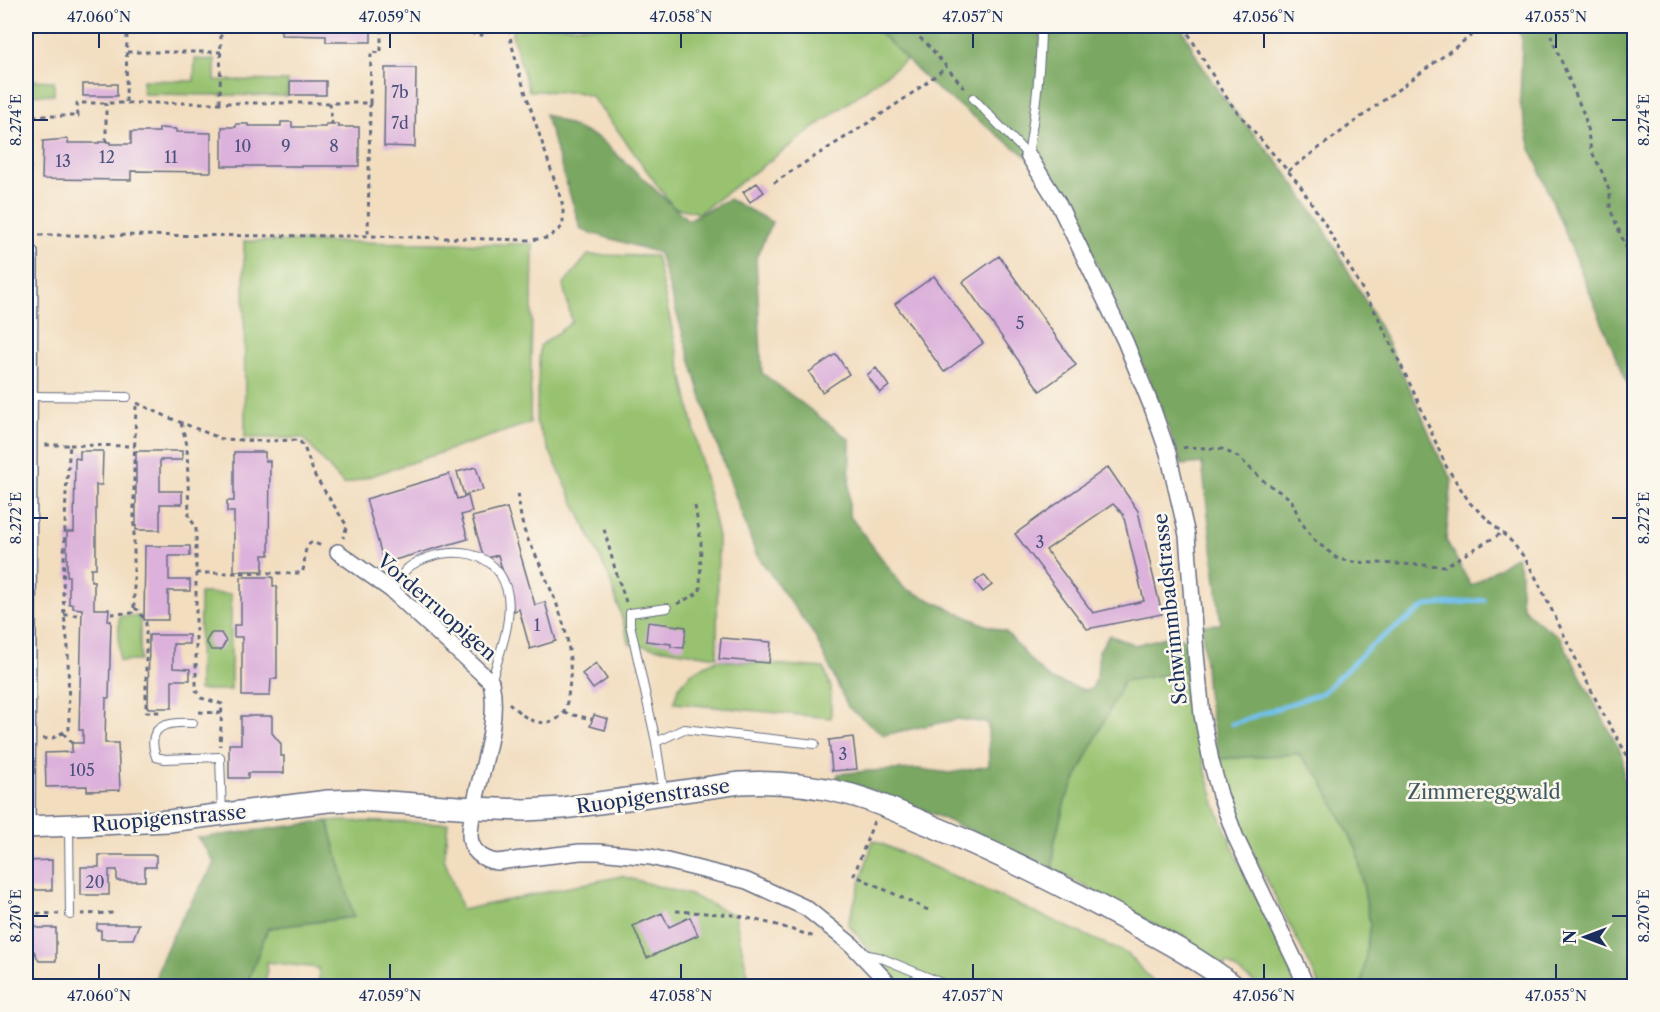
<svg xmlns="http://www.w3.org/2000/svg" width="1660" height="1012" viewBox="0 0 1660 1012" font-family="'Libre Caslon Text',serif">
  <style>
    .green { fill: #98c26f; stroke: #5a7866; stroke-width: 1.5 }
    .forest { fill: #7aa862; stroke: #4a6c60; stroke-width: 1.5 }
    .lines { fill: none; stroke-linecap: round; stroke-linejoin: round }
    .stream { stroke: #72c1ed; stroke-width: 5 }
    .building { fill: #dcb1db; fill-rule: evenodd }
    .lane-casing { stroke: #666c80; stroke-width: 10 }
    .street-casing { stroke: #666c80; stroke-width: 18 }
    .secondary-casing { stroke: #666c80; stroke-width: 24 }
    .path { stroke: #666c80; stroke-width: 3; stroke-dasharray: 4.5 4.5; stroke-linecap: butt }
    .lane { stroke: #fff; stroke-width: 8 }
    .street { stroke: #fff; stroke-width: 15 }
    .secondary { stroke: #fff; stroke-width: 21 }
    .rail { stroke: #1b2f5e; stroke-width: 4.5; stroke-dasharray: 9 4.5; stroke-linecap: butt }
    .ticks { fill: none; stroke: #1b2f5e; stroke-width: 2 }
    .labels { text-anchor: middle; stroke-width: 5; stroke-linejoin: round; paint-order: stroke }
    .number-label { font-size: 16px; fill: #4b507d }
    .street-label { font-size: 20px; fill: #1b2f5e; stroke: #fbf7ec }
    .park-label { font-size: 20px; fill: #405b63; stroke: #fbf7ec }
    .neatline { fill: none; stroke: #1b2f5e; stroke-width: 2 }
    .ticks-label { font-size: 15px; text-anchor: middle; fill: #1b2f5e }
  </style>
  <rect width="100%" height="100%" fill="#fbf7ec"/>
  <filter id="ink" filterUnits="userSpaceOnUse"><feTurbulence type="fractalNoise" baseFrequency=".0167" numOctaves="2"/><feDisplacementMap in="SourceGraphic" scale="12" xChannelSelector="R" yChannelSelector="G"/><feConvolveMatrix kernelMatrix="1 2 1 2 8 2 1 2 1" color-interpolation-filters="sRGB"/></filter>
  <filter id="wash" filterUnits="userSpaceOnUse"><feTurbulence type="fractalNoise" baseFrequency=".008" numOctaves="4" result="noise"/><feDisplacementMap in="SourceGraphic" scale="24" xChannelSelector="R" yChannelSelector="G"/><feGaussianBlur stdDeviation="1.35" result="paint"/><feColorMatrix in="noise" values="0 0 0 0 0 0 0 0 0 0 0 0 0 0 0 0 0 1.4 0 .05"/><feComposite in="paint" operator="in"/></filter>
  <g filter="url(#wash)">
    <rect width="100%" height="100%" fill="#f2ddbf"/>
    <path class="green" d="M514 26H873L907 59 699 213 673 207 619 132 591 96 576 92 529 91 512 34Z
      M195 59 215 60V80L288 81 287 96 143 94V80L194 81Z
      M26 80 54 81V95L26 94Z
      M244 241 533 244 530 423 344 485 303 438H245Z
      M588 255 656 256 718 537 717 657 630 644 609 577 536 422 540 346 572 322 563 285Z
      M200 593 231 594V690H199Z
      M119 616H140V661H119Z
      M717 660 824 668 831 688V718L674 703 678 688 692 672Z
      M1189 671 1198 737 1205 768 1216 807 1241 866 1300 984 1295 986H1259L1227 963 1224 966 1141 917 1053 869 1054 844 1065 801 1124 680Z
      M1299 754 1320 777 1357 850 1370 924 1362 983 1363 986H1320L1306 957 1256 859 1234 808 1219 759Z
      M328 821 448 823 444 858 462 910 621 876 690 895 735 915 750 986H320L318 968 267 962 266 986H246L268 928 353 917Z
      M873 840 1128 954 1157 986H899L848 924Z"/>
    <path class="forest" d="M873 26H1181L1199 61 1221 95 1285 171 1322 225 1375 318 1413 395 1441 461 1452 479 1446 540 1471 586 1516 556 1521 573V600L1523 607 1534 619 1560 637 1623 757V777L1634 797V986H1363L1362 983 1370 924 1357 850 1320 777 1298 754 1219 759 1207 693 1202 625 1221 624 1202 463 1182 465 1151 383 1059 181 933 86Z
      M1517 26H1634V395L1625 379 1531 149 1520 103 1522 40Z
      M545 114 600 139 688 220 729 199 772 222 756 258 762 373 850 440 849 515 904 588 983 624 1006 632 1034 664 1051 680 1085 690 1092 688 1097 676 1099 651 1109 635 1135 645 1170 636 1183 639 1186 642 1189 671 1124 681 1065 801 1054 844 1053 869 916 806 837 778 838 774 867 771 918 769 950 773 989 766 988 723 958 719 884 735 848 707 815 636 756 554 708 419 659 253 581 230Z
      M328 821 354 917 268 928 246 986H153C165 942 191 902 215 863L198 838Z"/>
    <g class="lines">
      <path class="stream" d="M1232 724 1322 693 1373 644 1426 606 1484 600"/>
    </g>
    <g id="blocks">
      <path class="building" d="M234 26H371V42H326V36L281 35V29L234 28Z
        M385 68H416L415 147 384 146Z
        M290 81H326V95H290Z
        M83 84H117V96H83Z
        M281 122H292V127H326V124H338V127H359V166H222V127H236V124H248V126H281Z
        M159 128 176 129V132L211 133V172L131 171V180L42 179 43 141 68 139V143H99V142H110V144H131V132H159Z
        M757 183 764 192 750 202 743 192Z
        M999 256 1076 365 1040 391 963 282Z
        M934 276 983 343 944 372 895 304Z
        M836 354 849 374 822 392 809 372Z
        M876 368 889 386 880 393 867 375Z
        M80 451H103L102 485H96V568H91V581H94V609H109L108 621H111L109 698H106L105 743H118L120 790 87 791V786L46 787 45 753 72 752V743H83V730H79L82 609 73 608V604H69V576H67V532H74L75 458 80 459Z
        M136 451H182V460H160V491H182V504H160V530H136Z
        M234 452H265V461H270L269 555H263V571H234V512H227V501H234Z
        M476 467 483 490 464 495 457 472Z
        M1108 467 1138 511 1162 614 1087 629 1015 534ZM1113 504 1123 514 1144 601 1093 613 1046 550Z
        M449 474 457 499 468 496 472 512 461 515 468 539 384 563 366 499Z
        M507 508 535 605 545 602 556 641 530 649 519 609 514 611 498 555 484 559 472 517Z
        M145 546H190V556H169V580H190V591H168V620H144Z
        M984 575 992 585 983 592 975 582Z
        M241 577H273V586H277V679H271L270 696H242V637H234V625H241Z
        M648 622 686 627 684 648 671 647V644L646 641Z
        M211 633H221L226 641 221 650H211L206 641Z
        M149 635H189V644H173V668L190 669V680H172V708H148Z
        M721 638 771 642 769 663 719 659Z
        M596 663 607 679 593 689 582 674Z
        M594 715 608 719 605 730 590 726Z
        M241 716H272V733L281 744V756H284V773H248V778H229V744H241Z
        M853 737 857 769 832 771 829 740Z
        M99 855H156V867H145V881H117V870H109V895H81V867H99Z
        M52 860V890H26V861Z
        M662 913 669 927 690 917 698 935 647 958 633 926Z
        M32 922 37 928H56V961H39L34 951H26V926Z
        M97 924H139L133 939H101V930H97Z"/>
    </g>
  </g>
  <g filter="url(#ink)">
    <use href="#blocks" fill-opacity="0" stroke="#666c80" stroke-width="1.5"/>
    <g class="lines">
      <defs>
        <path id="lane" d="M973 98 1028 155
          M1028 155C1035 113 1041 69 1041 26
          M29 396 127 397
          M391 590C397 582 403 570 412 565 447 544 500 547 508 596 512 624 499 655 491 682
          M193 723C168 722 145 724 156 757L165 759 220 757 222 814
          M656 742 630 624V613L667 608
          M664 794 656 742 684 729 815 744
          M69 827 70 915
          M863 954 879 957 949 986"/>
        <path id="street" d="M1028 155 1058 203 1125 341 1153 410 1168 453 1187 535 1196 654 1202 715 1211 761 1220 795 1236 838 1298 967 1306 986
          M338 552 391 590 491 682C499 717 485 758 477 793 474 806 470 821 470 835 470 850 482 860 497 862L580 852H598L651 857 747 881 806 908 852 945 891 986
          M27 827 30 253"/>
        <path id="secondary" d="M26 827 169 821 328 801 359 800 473 808 525 810 563 808 740 783C776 781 813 785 848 794 873 800 901 813 925 823 984 847 1041 875 1098 905 1142 929 1195 955 1234 986"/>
      </defs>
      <use href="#lane" class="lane-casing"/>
      <use href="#street" class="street-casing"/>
      <use href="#secondary" class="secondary-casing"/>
      <path class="path" d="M464 26 475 35H486L488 26
        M906 26 927 44 966 90
        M1184 26 1220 88 1234 108 1299 184 1325 224 1378 317 1417 399 1446 466 1470 503 1512 542 1524 557 1535 576 1601 710 1634 767
        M1549 26 1552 39 1585 117 1591 150 1603 174 1610 193V209L1634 266
        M127 52H221
        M126 102 127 26
        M220 102 221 26
        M330 103 332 124
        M370 103 371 52 381 53V26
        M106 142V103
        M26 159H30V236
        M30 159 31 116H78L77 103H370L368 236
        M1288 171 1484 26
        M774 183C831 144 894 111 947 66
        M30 235 368 236 530 240 548 238 563 226V206L521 79 511 42 509 26
        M137 403 170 418 222 439 260 441 299 440 304 447 315 476 347 526 343 538
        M181 423 187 445 189 517 196 527V690L201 698 222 704 220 746
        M70 445 135 446
        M1183 448 1188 447 1222 449 1238 457 1266 483 1291 499 1300 520 1313 539 1338 559 1353 562 1445 566 1502 533
        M604 529 615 569 626 602
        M196 573H302C307 562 301 549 312 542L324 547
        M677 604 700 592 701 543 695 506
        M134 608V464L136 406
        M111 614 132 613 134 608 138 610 146 622V712H162
        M64 615H80
        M509 703C521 714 531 725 548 722 563 720 566 709 568 696 577 644 558 606 538 560 533 549 526 538 523 526 520 515 519 502 518 490
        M199 712 222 713
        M564 713 592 719
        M63 733 72 743
        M43 739 53 738 69 729 68 647 64 615 63 591 66 492 70 445H45
        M874 821 854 875 928 910
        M676 911 735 915 777 925 815 937
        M28 913 59 914
        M81 914 116 913"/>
      <use href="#lane" class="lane"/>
      <use href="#street" class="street"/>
      <use href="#secondary" class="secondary"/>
      <path class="rail" d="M296 985V986"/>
    </g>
  </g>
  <path class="ticks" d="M99 33V48M390 33V48M681 33V48M973 33V48M1264 33V48M1556 33V48M33 120H48M1612 120H1627M33 518H48M1612 518H1627M33 916H48M1612 916H1627M99 964V979M390 964V979M681 964V979M973 964V979M1264 964V979M1556 964V979"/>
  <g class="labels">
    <g class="number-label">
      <text x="400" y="98">7b</text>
      <text x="400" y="129">7d</text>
      <text x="243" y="152">10</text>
      <text x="286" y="152">9</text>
      <text x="334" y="152">8</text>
      <text x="107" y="163">12</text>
      <text x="171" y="163">11</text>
      <text x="63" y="167">13</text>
      <text x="1020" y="329">5</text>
      <text x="1040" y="548">3</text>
      <text x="537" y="631">1</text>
      <text x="843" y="760">3</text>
      <text x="82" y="776">105</text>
      <text x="95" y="888">20</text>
    </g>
    <g class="street-label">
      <text transform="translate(437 607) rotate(41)" y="7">Vorderruopigen</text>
      <text transform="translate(1170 609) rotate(-96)" y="7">Schwimmbadstrasse</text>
      <text transform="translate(653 796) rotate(-8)" y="7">Ruopigenstrasse</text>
      <text transform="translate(169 818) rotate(-5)" y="7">Ruopigenstrasse</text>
    </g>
    <g class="park-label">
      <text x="1484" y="799">Zimmereggwald</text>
    </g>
  </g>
  <rect width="1660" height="1012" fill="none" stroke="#fbf7ec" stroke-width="66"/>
  <g transform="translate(1585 937) rotate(270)" stroke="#fbf7ec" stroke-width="4.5" paint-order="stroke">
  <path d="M0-4.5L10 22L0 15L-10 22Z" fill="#1b2f5e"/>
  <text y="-9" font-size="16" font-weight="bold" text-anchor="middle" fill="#1b2f5e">N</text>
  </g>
  <rect x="33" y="33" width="1594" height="946" class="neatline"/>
  <g class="ticks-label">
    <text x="99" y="22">47.060°N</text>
    <text x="390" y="22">47.059°N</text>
    <text x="681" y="22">47.058°N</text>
    <text x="973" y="22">47.057°N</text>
    <text x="1264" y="22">47.056°N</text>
    <text x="1556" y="22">47.055°N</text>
    <text transform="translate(1644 120) rotate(-90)" y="5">8.274°E</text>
    <text transform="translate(16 120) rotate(-90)" y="5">8.274°E</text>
    <text transform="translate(1644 518) rotate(-90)" y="5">8.272°E</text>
    <text transform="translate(16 518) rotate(-90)" y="5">8.272°E</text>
    <text transform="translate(1644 916) rotate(-90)" y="5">8.270°E</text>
    <text transform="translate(16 916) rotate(-90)" y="5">8.270°E</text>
    <text x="99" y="1001">47.060°N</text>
    <text x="390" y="1001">47.059°N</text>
    <text x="681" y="1001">47.058°N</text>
    <text x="973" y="1001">47.057°N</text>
    <text x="1264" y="1001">47.056°N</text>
    <text x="1556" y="1001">47.055°N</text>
  </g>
</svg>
